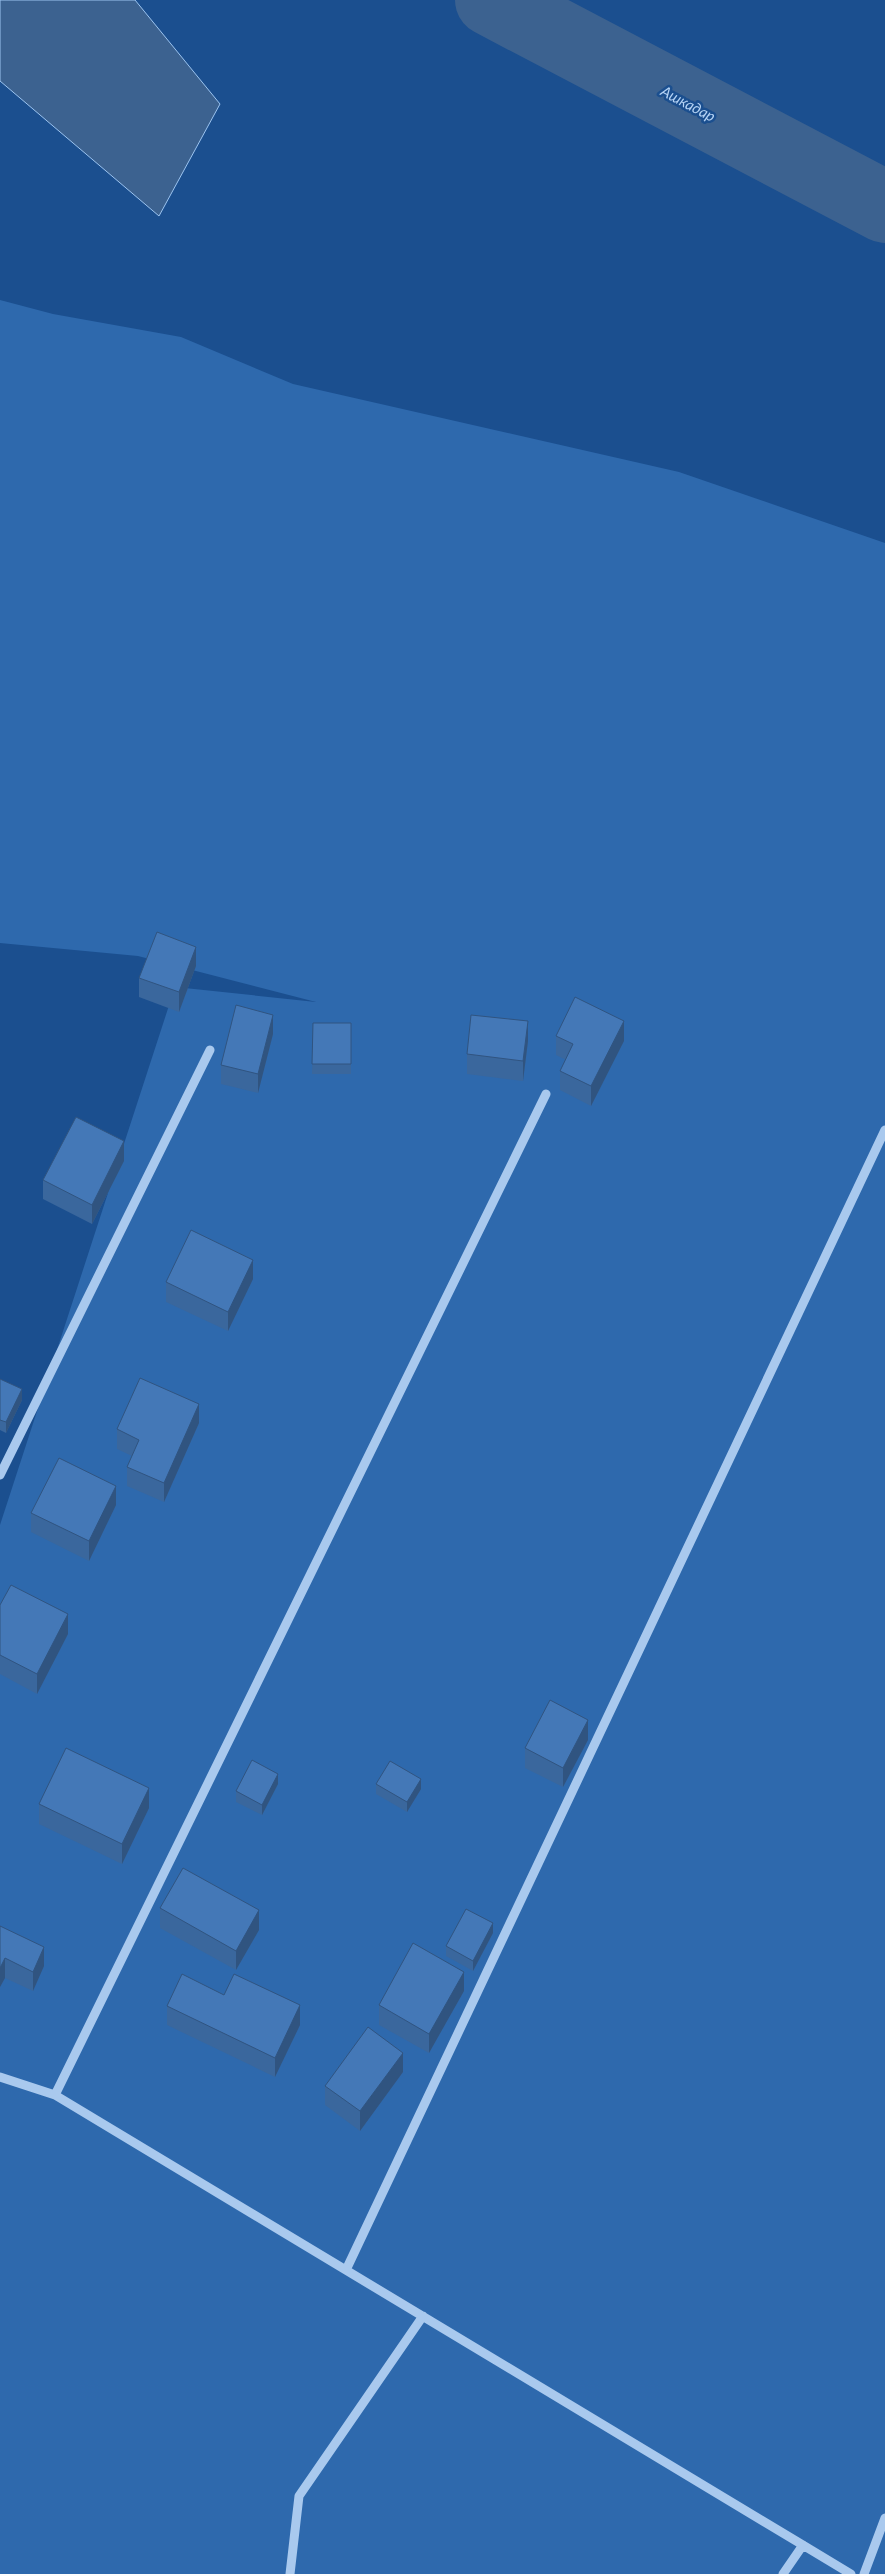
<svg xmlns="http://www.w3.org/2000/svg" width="885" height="2574" viewBox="0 0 885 2574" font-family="Lato,sans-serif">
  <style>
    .green { fill: #2e69ad }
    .water { fill: #3c6290; stroke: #9cc4f0 }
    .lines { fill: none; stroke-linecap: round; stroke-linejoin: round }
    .river { stroke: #3c6290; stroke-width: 72 }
    .minor { stroke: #a9c9ee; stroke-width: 9 }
    .wall { fill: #3a679d }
    .shaded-wall { fill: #305480 }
    .building { fill: #4478b7; stroke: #305480 }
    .labels { text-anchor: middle; stroke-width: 5; stroke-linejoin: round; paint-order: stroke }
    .water-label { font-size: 15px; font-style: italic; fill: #b5d3f5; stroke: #1b4f8f }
  </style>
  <rect width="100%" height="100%" fill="#1b4f8f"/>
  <path class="green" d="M0 300 53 314 181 337 293 384 679 472 885 543V2574H0V1525L175 987 316 1002 138 956 0 943Z"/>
  <path class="water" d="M0 0H135L220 104 159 216 0 81Z"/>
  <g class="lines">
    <path class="river" d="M491 0 885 207"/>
    <path class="minor" d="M0 1475 210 1050
      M0 2077 55 2095 851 2574
      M55 2095 546 1094
      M346 2270 885 1130
      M290 2574 299 2496 423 2316
      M783 2574 803 2545
      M864 2574 885 2518"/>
  </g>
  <path class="wall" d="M196 966 179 1012 139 997V978Z
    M313 1023H351V1074H312Z
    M273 1034 258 1093 221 1084V1065Z
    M556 1036 624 1041 591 1106 560 1090V1071L566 1060 556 1055Z
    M528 1041 523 1081 467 1074V1054Z
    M124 1161 92 1224 43 1199V1180Z
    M253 1279 228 1331 166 1302V1282Z
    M0 1379 22 1400 6 1433 0 1430Z
    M199 1423 164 1502 127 1486V1467L132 1456 117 1449V1429Z
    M116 1505 89 1561 31 1532V1513Z
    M0 1605 68 1634 37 1694 0 1674Z
    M588 1740 563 1787 525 1768V1748Z
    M278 1784 262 1815 236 1802V1791Z
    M376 1784 421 1789 407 1812 376 1794Z
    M39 1804 149 1808 122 1864 39 1824Z
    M160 1908 259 1930 236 1970 160 1928Z
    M0 1926 44 1966 33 1991 5 1978 0 1987Z
    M493 1933 473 1971 446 1956V1946Z
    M464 1991 429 2053 379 2025V2005Z
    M224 1995 300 2025 275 2077 167 2025V2006Z
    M403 2072 360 2131 325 2105V2086Z"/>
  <path class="shaded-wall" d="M196 947V966L179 1012V992Z
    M273 1015V1034L258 1093V1074Z
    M528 1021V1041L523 1081V1061Z
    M624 1021V1041L591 1106V1086Z
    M124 1141V1161L92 1224V1205Z
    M253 1260V1279L228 1331V1312Z
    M22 1389V1400L6 1433V1422Z
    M199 1404V1423L164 1502V1483Z
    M116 1486V1505L89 1561V1541Z
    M68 1614V1634L37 1694V1674Z
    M588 1720V1740L563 1787V1768Z
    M278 1774V1784L262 1815V1805Z
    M421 1779V1789L407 1812V1802Z
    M149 1788V1808L122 1864V1844Z
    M259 1910V1930L236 1970V1951Z
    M493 1923V1933L473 1971V1961Z
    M44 1947V1966L33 1991V1972Z
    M5 1958V1978L0 1987V1968Z
    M464 1972V1991L429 2053V2034Z
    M300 2005V2025L275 2077V2058Z
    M403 2053V2072L360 2131V2111Z"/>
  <path class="building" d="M157 932 196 947 179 992 139 978Z
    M575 997 624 1021 591 1086 560 1071 573 1044 556 1036Z
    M236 1005 273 1015 258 1074 221 1065Z
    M471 1015 528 1021 523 1061 467 1054Z
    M313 1023H351V1064H312Z
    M76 1117 124 1141 92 1205 43 1180Z
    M191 1230 253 1260 228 1312 166 1282Z
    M140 1378 199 1404 164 1483 127 1467 139 1440 117 1429Z
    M0 1379 22 1389 6 1422 0 1420Z
    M59 1458 116 1486 89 1541 31 1513Z
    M11 1585 68 1614 37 1674 0 1655V1605Z
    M550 1700 588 1720 563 1768 525 1748Z
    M66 1748 149 1788 122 1844 39 1804Z
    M252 1760 278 1774 262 1805 236 1791Z
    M390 1761 421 1779 407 1802 376 1784Z
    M183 1868 259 1910 236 1951 160 1908Z
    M466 1909 493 1923 473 1961 446 1946Z
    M0 1926 44 1947 33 1972 5 1958 0 1968Z
    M413 1943 464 1972 429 2034 379 2005Z
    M182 1974 224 1995 234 1974 300 2005 275 2058 167 2006Z
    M368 2027 403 2053 360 2111 325 2086Z"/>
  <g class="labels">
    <g class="water-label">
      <text transform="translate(688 104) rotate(28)" y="5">Ашкадар</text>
    </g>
  </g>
</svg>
